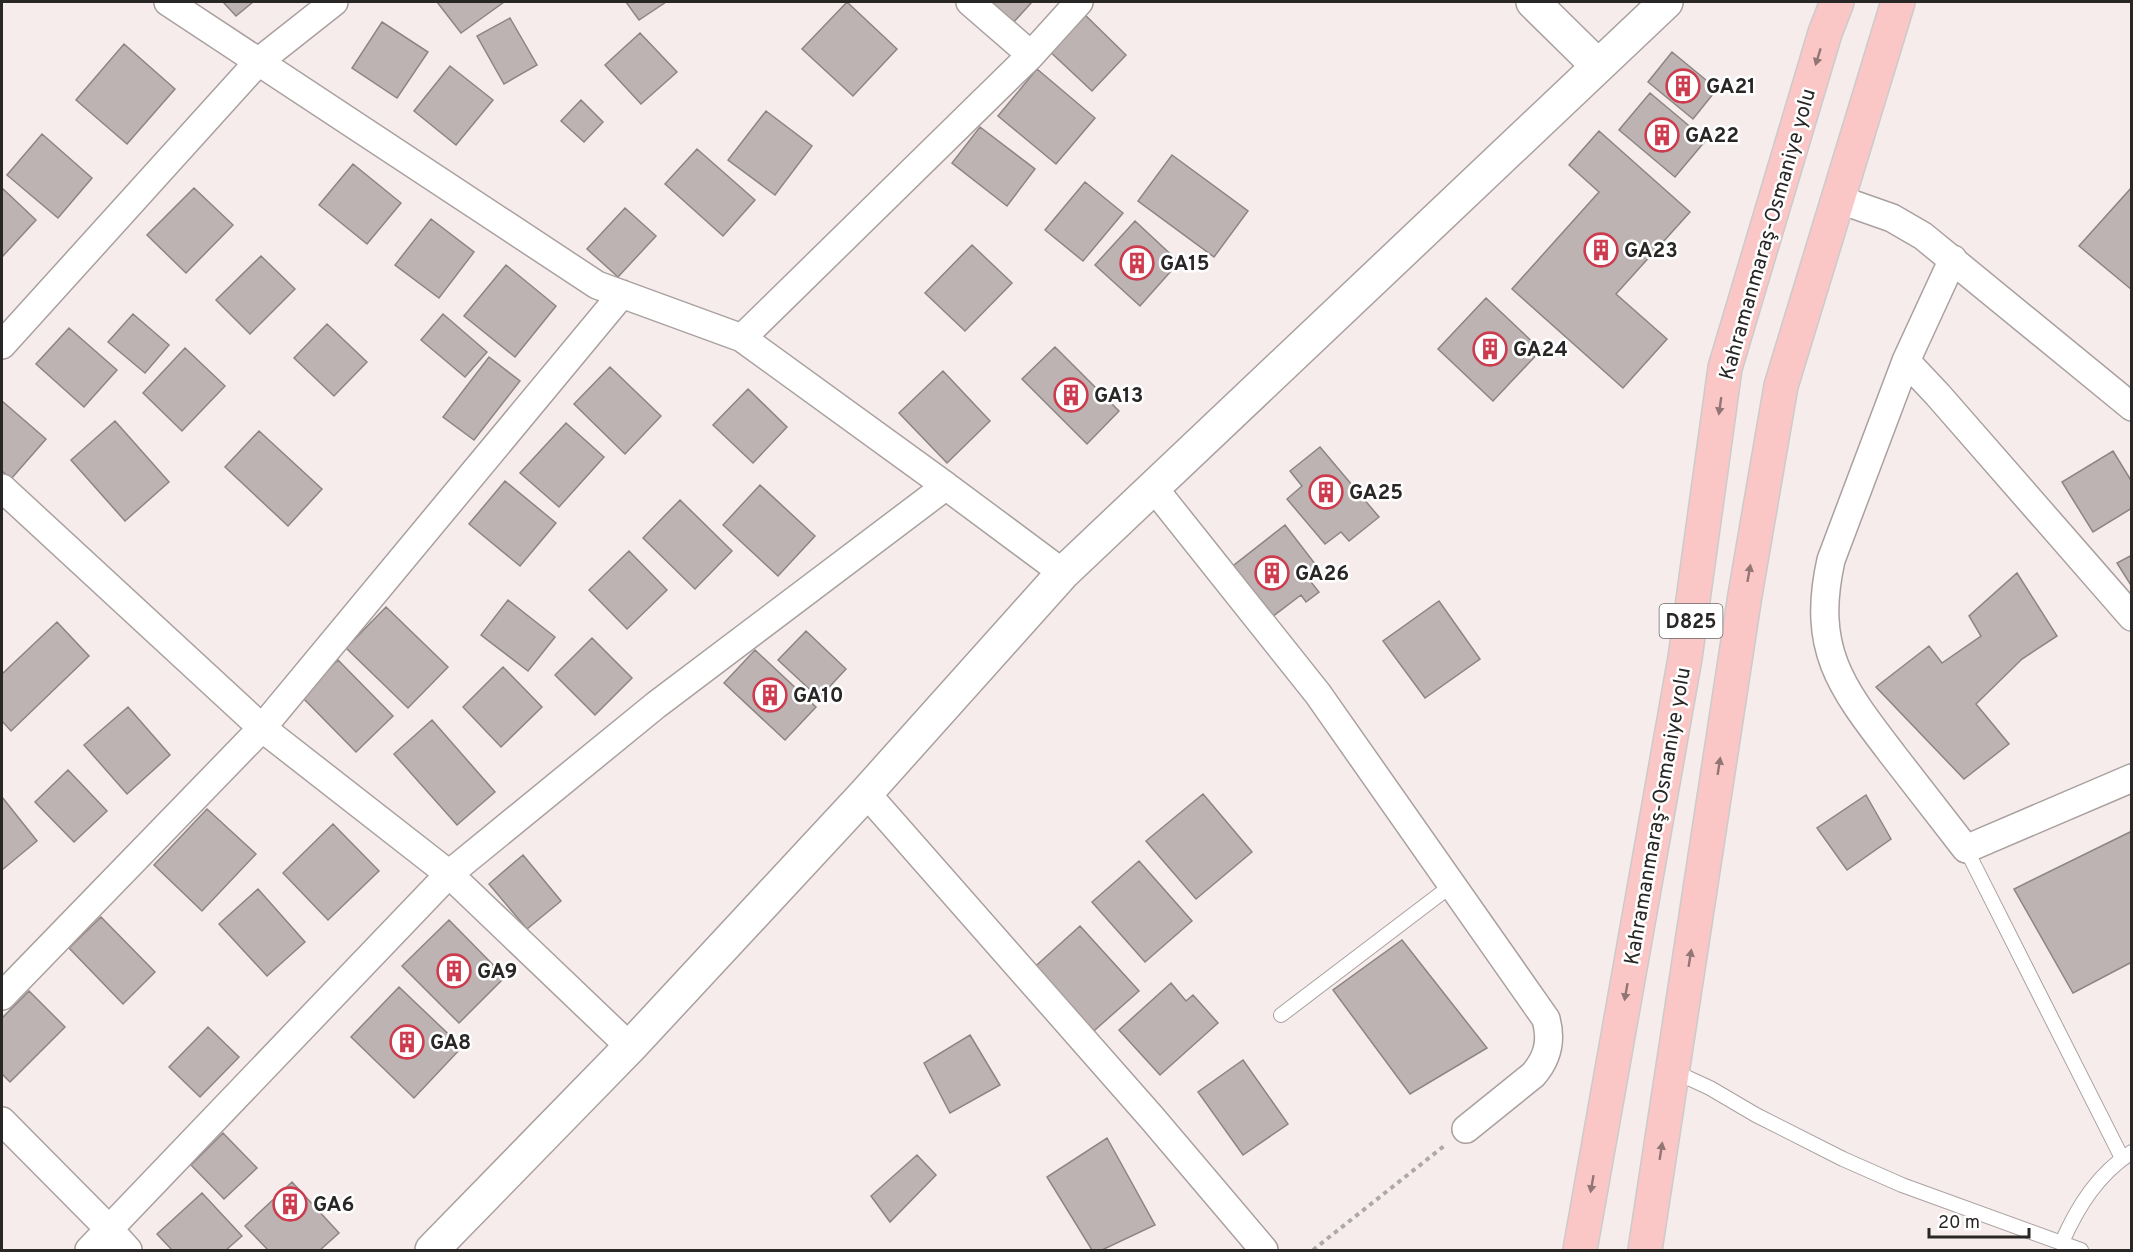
<svg xmlns="http://www.w3.org/2000/svg" width="2133" height="1252" viewBox="0 0 2133 1252" font-family="Overpass,sans-serif">
  <style>
    .building { fill: #bcb3b2; stroke: #8d8484; stroke-width: 1.5 }
    .lines { fill: none; stroke-linecap: round; stroke-linejoin: round }
    .service-casing { stroke: #aaa0a0; stroke-width: 16 }
    .minor-casing { stroke: #aaa0a0; stroke-width: 30 }
    .tertiary-casing { stroke: #aaa0a0; stroke-width: 36 }
    .trunk-casing { stroke: #cccbcb; stroke-width: 36 }
    .path { stroke: #b0a8a8; stroke-width: 4; stroke-dasharray: 4.5 4.5; stroke-linecap: butt }
    .service { stroke: #fff; stroke-width: 14 }
    .minor { stroke: #fff; stroke-width: 27 }
    .tertiary { stroke: #fff; stroke-width: 33 }
    .trunk { stroke: #fbc6c6; stroke-width: 33 }
    .oneway { fill: #927676 }
    .labels { text-anchor: middle; stroke-width: 5; stroke-linejoin: round; paint-order: stroke }
    .shield { fill: #fff; stroke: #696767; stroke-width: 1.5 }
    .shield-label { font-size: 20px; font-weight: bold; fill: #292626 }
    .poi-label { font-size: 21px; font-weight: bold; fill: #292626; stroke: #fff; text-anchor: start }
    .street-label { font-size: 21px; fill: #292626; stroke: #fff }
  </style>
  <rect width="100%" height="100%" fill="#f6ecec"/>
  <path class="building" d="M223 2H253L236 16Z
    M437 2H504L461 33Z
    M626 2H666L639 20Z
    M847 2 897 49 853 96 802 49Z
    M988 2H1032L1013 23Z
    M1080 10 1126 55 1092 91 1045 47Z
    M510 18 537 65 504 84 477 36Z
    M382 22 428 52 397 98 352 68Z
    M640 33 677 72 641 104 605 65Z
    M124 44 175 89 127 144 76 100Z
    M1672 52 1717 89 1693 119 1648 82Z
    M450 66 493 100 456 145 414 111Z
    M1037 69 1095 118 1056 164 998 116Z
    M1650 93 1706 140 1675 177 1619 130Z
    M581 100 603 122 584 142 561 121Z
    M766 111 812 146 775 195 728 160Z
    M980 127 1035 169 1007 206 952 163Z
    M1599 131 1690 212 1616 294 1667 339 1623 388 1512 289 1599 192 1569 165Z
    M42 134 92 178 58 218 7 175Z
    M697 149 755 200 723 236 665 184Z
    M1172 155 1248 211 1214 257 1138 201Z
    M353 164 401 203 367 244 319 205Z
    M1085 182 1123 213 1083 261 1045 230Z
    M2132 187V290L2079 246Z
    M2 188 36 220 2 257Z
    M194 188 233 225 186 273 147 235Z
    M625 208 656 236 618 277 587 249Z
    M431 219 474 252 439 298 395 265Z
    M1135 221 1179 262 1140 306 1095 265Z
    M972 245 1012 283 965 331 925 293Z
    M261 256 295 289 250 334 216 300Z
    M506 265 556 306 515 357 464 316Z
    M1486 298 1541 350 1493 401 1438 349Z
    M133 314 169 345 145 373 108 342Z
    M443 314 487 352 465 377 421 340Z
    M327 324 367 362 334 396 294 358Z
    M69 328 117 370 84 407 36 364Z
    M1055 347 1119 411 1087 444 1022 379Z
    M185 348 225 386 182 431 143 393Z
    M489 357 520 381 474 440 443 417Z
    M610 367 661 416 625 454 574 404Z
    M943 371 990 421 947 463 899 413Z
    M748 389 787 427 753 463 713 425Z
    M2 401 46 439 11 479 2 471Z
    M115 421 169 482 125 521 71 460Z
    M566 423 604 457 559 507 520 473Z
    M259 431 322 489 288 526 225 467Z
    M1320 447 1379 517 1349 541 1341 532 1325 544 1287 499 1302 486 1290 471Z
    M2113 451 2132 482V508L2093 532 2062 482Z
    M505 481 556 523 520 566 469 524Z
    M760 485 815 536 778 576 723 525Z
    M680 500 732 551 695 589 643 538Z
    M1285 525 1319 569 1307 577 1319 592 1306 602 1301 595 1268 620 1229 569Z
    M629 551 667 590 627 629 589 590Z
    M2132 555V587L2117 563Z
    M2017 573 2057 636 2022 659 1976 704 2009 744 1964 779 1876 687 1929 646 1942 663 1981 636 1969 616Z
    M508 600 555 637 528 671 481 635Z
    M1439 601 1480 659 1425 698 1383 641Z
    M386 607 448 667 408 708 346 648Z
    M57 622 89 656 11 731 2 721V674Z
    M806 631 846 669 819 698 778 660Z
    M592 638 632 678 595 715 555 675Z
    M755 650 816 707 785 740 724 683Z
    M338 660 393 716 356 752 301 696Z
    M503 667 542 707 501 747 463 707Z
    M128 707 170 755 127 794 84 745Z
    M432 720 495 792 457 825 394 754Z
    M68 770 107 811 74 842 35 802Z
    M1203 794 1252 852 1196 899 1146 841Z
    M1866 795 1891 839 1847 870 1817 828Z
    M2 797 37 841 2 870Z
    M207 809 256 854 202 911 154 865Z
    M333 824 379 871 328 920 283 873Z
    M2132 831V962L2073 993 2014 889Z
    M523 855 561 901 527 929 489 884Z
    M1139 861 1192 921 1145 962 1092 902Z
    M258 889 305 942 267 976 219 924Z
    M101 917 155 972 123 1004 69 948Z
    M449 920 505 977 459 1023 402 966Z
    M1080 926 1139 991 1087 1037 1029 972Z
    M1402 940 1487 1048 1410 1094 1333 990Z
    M1171 983 1186 1001 1193 995 1218 1023 1160 1075 1119 1030Z
    M399 987 462 1047 414 1098 351 1037Z
    M29 991 65 1027 10 1082 2 1074V1018Z
    M208 1027 239 1057 200 1097 169 1067Z
    M970 1035 1000 1085 950 1113 924 1063Z
    M1243 1060 1288 1124 1243 1155 1198 1092Z
    M223 1133 257 1168 224 1199 191 1165Z
    M1107 1138 1155 1225 1102 1250H1092L1047 1177Z
    M917 1155 936 1175 890 1222 871 1196Z
    M292 1182 339 1233 320 1250H268L245 1226Z
    M202 1193 242 1236 226 1250H172L157 1234Z"/>
  <g class="lines">
    <defs>
      <path id="service" d="M1966 849 2122 1158
        M1281 1015 1452 885
        M1673 1071 1710 1088 1756 1115 1843 1159 1902 1185 2081 1250
        M2062 1242C2078 1206 2098 1174 2132 1152"/>
      <path id="minor" d="M168 2 597 285 742 338 946 486
        M970 2 1031 55
        M1838 199 1892 218 1923 236 2132 407
        M1953 259 1906 361 1831 560C1811 650 1841 687 1893 755 1918 787 1942 818 1966 849L2132 778
        M742 338 1031 55 1079 2
        M2 345 258 62 334 2
        M1906 361 1938 395 2132 617
        M1153 487 1318 694 1546 1019C1552 1041 1548 1058 1533 1075L1466 1129
        M2 488 262 728 449 874 630 1047
        M866 793 1152 1118 1264 1250
        M2 996 262 728 622 294
        M2 1121 109 1229 128 1250
        M89 1250 449 874 656 705 946 486 1063 573"/>
      <path id="tertiary" d="M1533 2 1597 65
        M432 1250 630 1047 866 793 1063 573 1666 2"/>
      <path id="trunk" d="M1580 1250 1685 658 1725 368 1825 33 1837 2
        M1645 1250 1745 595 1781 386 1898 2"/>
    </defs>
    <use href="#service" class="service-casing"/>
    <use href="#minor" class="minor-casing"/>
    <use href="#tertiary" class="tertiary-casing"/>
    <use href="#trunk" class="trunk-casing"/>
    <path class="path" d="M1313 1250 1444 1146"/>
    <use href="#service" class="service"/>
    <use href="#minor" class="minor"/>
    <use href="#tertiary" class="tertiary"/>
    <use href="#trunk" class="trunk"/>
  </g>
  <defs><path id="oneway-solid" d="M-6-.8H1V-3.2L6.5 0L1 3.2V.8H-6Z" transform="scale(1.5)"/></defs>
  <g class="oneway">
    <use href="#oneway-solid" transform="translate(1818 57) rotate(107)"/>
    <use href="#oneway-solid" transform="translate(1720 406) rotate(98)"/>
    <use href="#oneway-solid" transform="translate(1749 573) rotate(-80)"/>
    <use href="#oneway-solid" transform="translate(1719 766) rotate(-81)"/>
    <use href="#oneway-solid" transform="translate(1690 958) rotate(-81)"/>
    <use href="#oneway-solid" transform="translate(1626 992) rotate(100)"/>
    <use href="#oneway-solid" transform="translate(1661 1151) rotate(-81)"/>
    <use href="#oneway-solid" transform="translate(1592 1184) rotate(100)"/>
  </g>
  <defs>
    <symbol id="building-ring" viewBox="-11 -11 22 22"><circle r="9.5" fill="#fff" stroke="#cc3b4e" stroke-width="1.5"/><path d="M-4-6H4V6H1V3H-1V6H-4ZM-2.5-4.3h1.7v1.8h-1.7ZM.8-4.3h1.7v1.8H.8ZM-2.5-1h1.7V.8h-1.7ZM.8-1h1.7V.8H.8Z" fill="#cc3b4e"/></symbol>
  </defs>
  <g fill-rule="evenodd">
    <use href="#building-ring" x="1664" y="67" width="38" height="38"/>
    <use href="#building-ring" x="1643" y="116" width="38" height="38"/>
    <use href="#building-ring" x="1582" y="231" width="38" height="38"/>
    <use href="#building-ring" x="1118" y="244" width="38" height="38"/>
    <use href="#building-ring" x="1471" y="330" width="38" height="38"/>
    <use href="#building-ring" x="1052" y="376" width="38" height="38"/>
    <use href="#building-ring" x="1307" y="473" width="38" height="38"/>
    <use href="#building-ring" x="1253" y="554" width="38" height="38"/>
    <use href="#building-ring" x="751" y="676" width="38" height="38"/>
    <use href="#building-ring" x="435" y="952" width="38" height="38"/>
    <use href="#building-ring" x="388" y="1023" width="38" height="38"/>
    <use href="#building-ring" x="271" y="1185" width="38" height="38"/>
  </g>
  <g class="labels">
    <rect class="shield" x="1659.5" y="604" width="63" height="34" rx="4.5"/>
    <g class="shield-label">
      <text x="1691" y="628">D825</text>
    </g>
    <g class="poi-label">
      <text x="1706" y="93">GA21</text>
      <text x="1685" y="142">GA22</text>
      <text x="1624" y="257">GA23</text>
      <text x="1160" y="270">GA15</text>
      <text x="1513" y="356">GA24</text>
      <text x="1094" y="402">GA13</text>
      <text x="1349" y="499">GA25</text>
      <text x="1295" y="580">GA26</text>
      <text x="793" y="702">GA10</text>
      <text x="477" y="978">GA9</text>
      <text x="430" y="1049">GA8</text>
      <text x="313" y="1211">GA6</text>
    </g>
    <g class="street-label">
      <text transform="translate(1767 234) rotate(-74)" y="7">Kahramanmaraş-Osmaniye yolu</text>
      <text transform="translate(1657 816) rotate(-80)" y="7">Kahramanmaraş-Osmaniye yolu</text>
    </g>
  </g>
  <rect width="2133" height="1252" fill="none" stroke="#292626" stroke-width="6"/>
  <path d="M1929 1228v9h100v-9" fill="none" stroke="#292626" stroke-width="3"/>
  <text x="1938" y="1228" font-size="18" fill="#292626" stroke="#ffffff" stroke-width="4.5" paint-order="stroke">20 m</text>
</svg>
